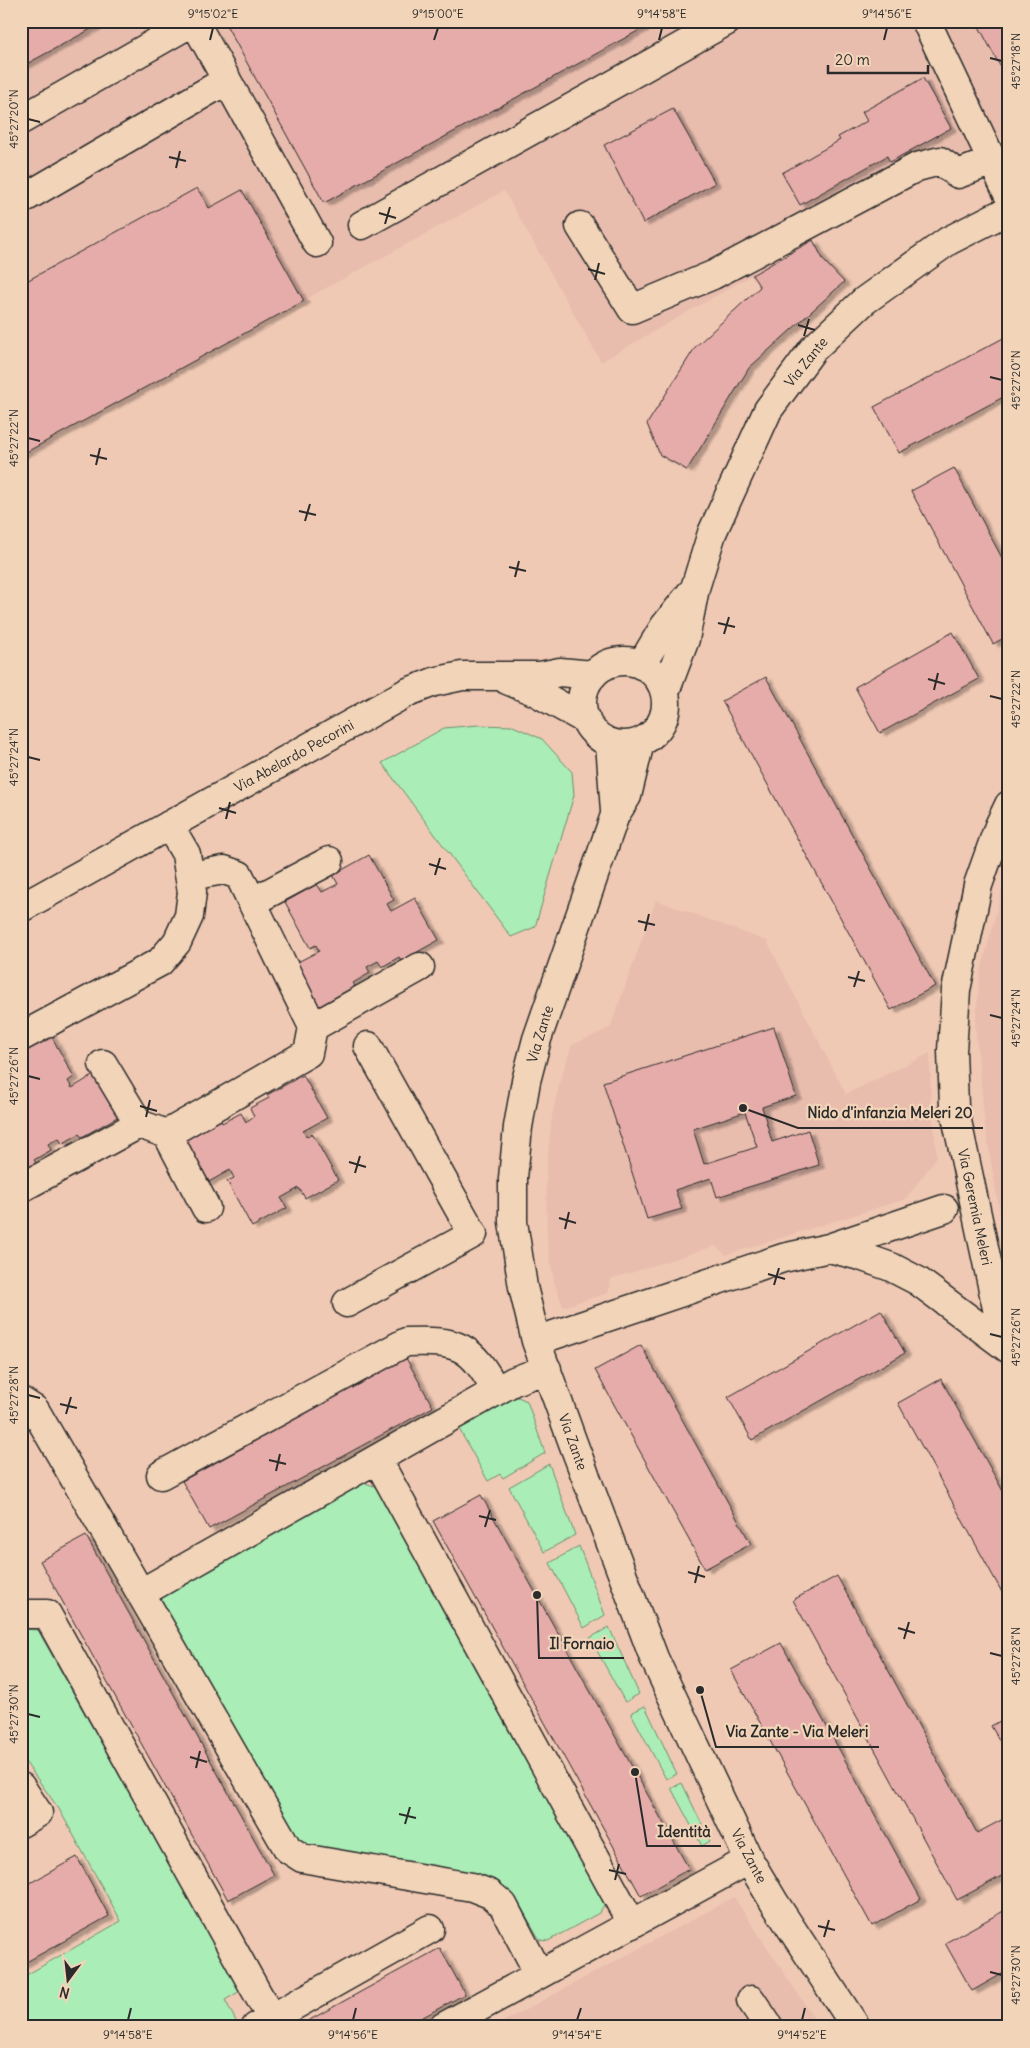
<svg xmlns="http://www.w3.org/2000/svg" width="1030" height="2048" viewBox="0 0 1030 2048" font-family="Delius,sans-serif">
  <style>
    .built { fill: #e9bdae }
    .green { fill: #abedb6; stroke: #6b8c70 }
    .building { fill: #e6aca9; stroke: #2b2b2b; fill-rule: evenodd; filter: url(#shadow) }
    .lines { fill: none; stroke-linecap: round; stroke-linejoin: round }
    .minor-casing { stroke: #2b2b2b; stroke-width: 31 }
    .minor { stroke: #f2d4b8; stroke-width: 28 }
    .ticks { fill: none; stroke: #2b2b2b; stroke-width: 2 }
    .labels { text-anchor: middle; stroke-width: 4.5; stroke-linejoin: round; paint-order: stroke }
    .street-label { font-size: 14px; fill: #2b2b2b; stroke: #f2d4b8 }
    .leader { fill: none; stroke: #2b2b2b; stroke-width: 2 }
    .callout-dot { fill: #2b2b2b; stroke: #f2d4b8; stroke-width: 2 }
    .callout-label { font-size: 15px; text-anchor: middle; font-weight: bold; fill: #2b2b2b; stroke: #f2d4b8; stroke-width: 4.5; stroke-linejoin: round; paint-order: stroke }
    .neatline { fill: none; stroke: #2b2b2b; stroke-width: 2 }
    .ticks-label { font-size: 12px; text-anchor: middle; fill: #2b2b2b }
  </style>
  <defs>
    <filter id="shadow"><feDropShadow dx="5.5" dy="3" stdDeviation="1" flood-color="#0004"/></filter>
  </defs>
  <rect width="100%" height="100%" fill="#f0c9b4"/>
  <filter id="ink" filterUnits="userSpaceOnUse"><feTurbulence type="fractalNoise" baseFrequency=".02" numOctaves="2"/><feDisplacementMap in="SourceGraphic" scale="10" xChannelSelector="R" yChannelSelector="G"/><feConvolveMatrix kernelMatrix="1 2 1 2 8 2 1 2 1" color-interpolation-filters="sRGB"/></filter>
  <g filter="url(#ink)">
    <path class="built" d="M21 21H1009V134L813 240 601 362 504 191 21 455Z
      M1009 861V1268L985 1126 975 1027 980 975Z
      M656 900 767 941 846 1094 930 1053 931 1101 937 1157 906 1199 726 1255 715 1246 611 1279 608 1293 563 1307 554 1282 547 1241 546 1173 552 1115 560 1080 572 1045 610 1028Z
      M734 1897 820 2027H493Z"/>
    <path class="green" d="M478 725 513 726 542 739 572 772 574 795 535 927 511 937 382 763 444 728Z
      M518 1397 527 1401 545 1453 503 1478 500 1474 488 1481 458 1427 513 1398Z
      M549 1464 575 1535 544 1552 509 1487Z
      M365 1483 374 1486 382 1492 606 1902 599 1913 548 1941 540 1940 518 1902 500 1885 489 1879 302 1845 160 1606 162 1598 167 1592 356 1486Z
      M579 1546 605 1615 584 1628 550 1563Z
      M609 1627 639 1694 625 1702 590 1638Z
      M21 1629 38 1630 240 1991 225 2000 237 2023 230 2027H21V1978L121 1921 59 1809 21 1756Z
      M645 1706 677 1774 666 1779 631 1713Z
      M682 1783 710 1841 702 1846 671 1788Z"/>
    <path class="building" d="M21 21H103L104 22 21 67Z
      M224 21H656L324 203Z
      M976 21H1009V61L1000 66Z
      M923 78 951 128 890 162 887 156 800 205 782 173 840 140 838 137 867 121 862 112Z
      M673 109 715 183 643 223 604 145Z
      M197 188 209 208 242 190 304 301 21 455V284Z
      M813 240 824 261 844 282 749 368 687 470 660 455 647 424 696 346 760 287 752 275Z
      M1009 335V394L899 453 874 407Z
      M954 468 1009 571V635L993 644 911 491Z
      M953 632 979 679 880 733 855 687Z
      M766 677 935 986 891 1010 722 701Z
      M369 855 394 900 387 904 391 911 415 898 439 940 401 961 399 957 382 967 378 961 367 967 370 973 353 983 355 986 318 1007 294 964 319 951 316 945 310 948 285 902 317 884 322 892 338 884 333 875Z
      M774 1027 796 1096 762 1107 772 1142 808 1130 819 1165 717 1197 711 1178 675 1190 682 1209 647 1219 603 1082ZM745 1112 757 1147 704 1164 693 1129Z
      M49 1032 74 1077 68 1081 72 1088 95 1074 119 1116 82 1137 79 1134 62 1144 59 1138 48 1144 51 1150 34 1160 36 1163 21 1171V1048Z
      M303 1075 327 1118 303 1131 307 1137 312 1133 338 1180 305 1198 299 1188 281 1198 287 1208 252 1227 227 1181 234 1178 230 1170 207 1183 183 1140 221 1120 222 1123 241 1113 246 1122 254 1116 250 1108 269 1098 267 1095Z
      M881 1310 905 1353 752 1440 728 1397Z
      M641 1345 751 1544 705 1569 595 1370Z
      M406 1358 433 1407 209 1529 182 1481Z
      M941 1379 1009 1502V1605L898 1403Z
      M481 1495 689 1869 641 1896 433 1521Z
      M86 1536 274 1875 228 1900 40 1561Z
      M837 1576 977 1833 1009 1816V1872L957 1900 793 1600Z
      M781 1643 921 1899 872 1926 731 1670Z
      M1009 1716V1757L991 1726Z
      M77 1857 109 1916 21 1965V1888Z
      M1009 1908V1970L972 1991 945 1943Z
      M440 1948 465 1994 405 2027H297Z"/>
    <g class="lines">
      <defs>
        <path id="minor" d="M194 21 317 243
          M926 21 1009 196
          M21 120 194 21
          M21 200 227 80
          M362 225 727 21
          M580 226 632 309 713 275 917 167 940 161 958 174 992 161
          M582 703a42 42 0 1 1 84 0a42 42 0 1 1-84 0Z
          M641 665 664 627 691 593
          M507 680 536 692 586 720
          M665 692 685 639 695 588 712 533 768 410 813 349 864 301 948 241 997 216 1009 212
          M640 742 627 796 615 815 537 1039 526 1081 518 1127 513 1178V1222L523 1287 536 1341 573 1443 654 1658 749 1860 774 1902 856 2027
          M610 743 615 811
          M190 876 224 870 239 875 252 902 329 861
          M21 908 408 692 434 682 462 676H540L560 672 593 675
          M313 1027 420 967
          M21 1037 160 962 177 942 189 916 192 892 186 854 169 825
          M139 1124 167 1134 308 1053 313 1027 252 902
          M167 1134 206 1208
          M21 1188 139 1124 103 1064
          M829 1248 860 1256 891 1267 918 1281 1009 1349
          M347 1303 473 1234 368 1046
          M536 1341 783 1258 829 1248 944 1209
          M1005 1346 954 1107 952 1051 956 990 978 885 999 826 1009 805
          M21 1401 35 1410 288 1849 302 1858 472 1887 490 1894 503 1905 539 1974
          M377 1459 632 1924
          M161 1475 406 1342C459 1340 471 1345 496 1391
          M141 1593 514 1381 547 1369
          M21 1614H47L271 2018
          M21 1787 38 1813 21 1823
          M751 2000 769 2027
          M256 2027 430 1929
          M443 2027 749 1860"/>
      </defs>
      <use href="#minor" class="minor-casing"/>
      <use href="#minor" class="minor"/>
    </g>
  </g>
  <path class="ticks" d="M210 40 213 28M434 40 438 28M659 40 662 28M884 40 887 28M990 58 1002 61M28 119 40 122M169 157 186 161M176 168 180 151M379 213 396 218M385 224 390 207M588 269 605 274M595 280 599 263M798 325 815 330M804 336 809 319M990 377 1002 380M28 438 40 441M90 455 107 459M96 465 100 448M299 511 316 515M305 521 310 504M509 567 526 571M515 577 519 561M718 623 735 627M724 634 729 617M928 679 945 684M934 690 938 673M990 696 1002 699M28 757 40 760M219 808 236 813M226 819 230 802M429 864 446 869M435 875 440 858M638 921 655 925M645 931 649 914M848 977 865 981M854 987 859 971M990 1015 1002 1018M28 1076 40 1079M140 1106 157 1111M146 1117 150 1100M349 1162 366 1167M355 1173 360 1156M559 1218 576 1223M565 1229 569 1212M768 1274 785 1279M774 1285 779 1268M990 1334 1002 1337M28 1395 40 1398M60 1404 77 1408M66 1414 71 1397M269 1460 286 1464M276 1471 280 1454M479 1516 496 1520M485 1527 490 1510M688 1572 705 1577M695 1583 699 1566M898 1628 915 1633M904 1639 909 1622M990 1653 1002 1656M28 1714 40 1717M190 1757 207 1762M196 1768 200 1751M399 1814 416 1818M405 1824 410 1807M609 1870 626 1874M615 1880 619 1864M818 1926 835 1930M824 1937 829 1920M990 1972 1002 1975M128 2020 131 2008M353 2020 356 2008M577 2020 581 2008M802 2020 805 2008"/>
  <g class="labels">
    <g class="street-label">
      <text transform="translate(806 362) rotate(-51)" y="5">Via Zante</text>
      <text transform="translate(294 756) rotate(-29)" y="5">Via Abelardo Pecorini</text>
      <text transform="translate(540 1034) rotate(-73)" y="5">Via Zante</text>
      <text transform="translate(975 1207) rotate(78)" y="5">Via Geremia Meleri</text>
      <text transform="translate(573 1442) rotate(70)" y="5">Via Zante</text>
      <text transform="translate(749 1856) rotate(62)" y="5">Via Zante</text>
    </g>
  </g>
  <path class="leader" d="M743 1108L798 1128H983M537 1595L539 1658H624M700 1690L716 1747H879M635 1772L647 1846H721"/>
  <g class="callout-dot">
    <circle cx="743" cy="1108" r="5"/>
    <circle cx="537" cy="1595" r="5"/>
    <circle cx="700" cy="1690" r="5"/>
    <circle cx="635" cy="1772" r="5"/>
  </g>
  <g class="callout-label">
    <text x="890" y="1118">Nido d'infanzia Meleri 20</text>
    <text x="582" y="1649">Il Fornaio</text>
    <text x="797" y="1737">Via Zante - Via Meleri</text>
    <text x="684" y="1837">Identità</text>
  </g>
  <rect width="1030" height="2048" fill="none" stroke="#f2d4b8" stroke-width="55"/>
  <g transform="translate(68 1980) rotate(195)" stroke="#f2d4b8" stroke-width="4" paint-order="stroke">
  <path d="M0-4L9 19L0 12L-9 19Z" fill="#2b2b2b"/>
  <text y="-8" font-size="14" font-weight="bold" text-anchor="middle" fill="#2b2b2b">N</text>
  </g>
  <path d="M828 65v8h100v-8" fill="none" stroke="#2b2b2b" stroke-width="2.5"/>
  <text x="835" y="65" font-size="15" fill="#2b2b2b" stroke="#f2d4b8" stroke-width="4" paint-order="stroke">20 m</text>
  <rect x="28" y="28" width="974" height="1992" class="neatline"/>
  <g class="ticks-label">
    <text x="213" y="18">9°15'02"E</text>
    <text x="438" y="18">9°15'00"E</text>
    <text x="662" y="18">9°14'58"E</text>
    <text x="887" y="18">9°14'56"E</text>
    <text transform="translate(1016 61) rotate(-90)" y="4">45°27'18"N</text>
    <text transform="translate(14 119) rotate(-90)" y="4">45°27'20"N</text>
    <text transform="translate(1016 380) rotate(-90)" y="4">45°27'20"N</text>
    <text transform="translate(14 438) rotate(-90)" y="4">45°27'22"N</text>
    <text transform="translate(1016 699) rotate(-90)" y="4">45°27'22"N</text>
    <text transform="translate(14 757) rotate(-90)" y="4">45°27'24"N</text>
    <text transform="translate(1016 1018) rotate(-90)" y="4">45°27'24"N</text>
    <text transform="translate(14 1076) rotate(-90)" y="4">45°27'26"N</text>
    <text transform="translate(1016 1337) rotate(-90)" y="4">45°27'26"N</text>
    <text transform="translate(14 1395) rotate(-90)" y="4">45°27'28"N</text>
    <text transform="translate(1016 1656) rotate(-90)" y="4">45°27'28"N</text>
    <text transform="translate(14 1714) rotate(-90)" y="4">45°27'30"N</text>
    <text transform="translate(1016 1975) rotate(-90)" y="4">45°27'30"N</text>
    <text x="128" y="2039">9°14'58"E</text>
    <text x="353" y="2039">9°14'56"E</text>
    <text x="577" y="2039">9°14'54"E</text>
    <text x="802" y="2039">9°14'52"E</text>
  </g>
</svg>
